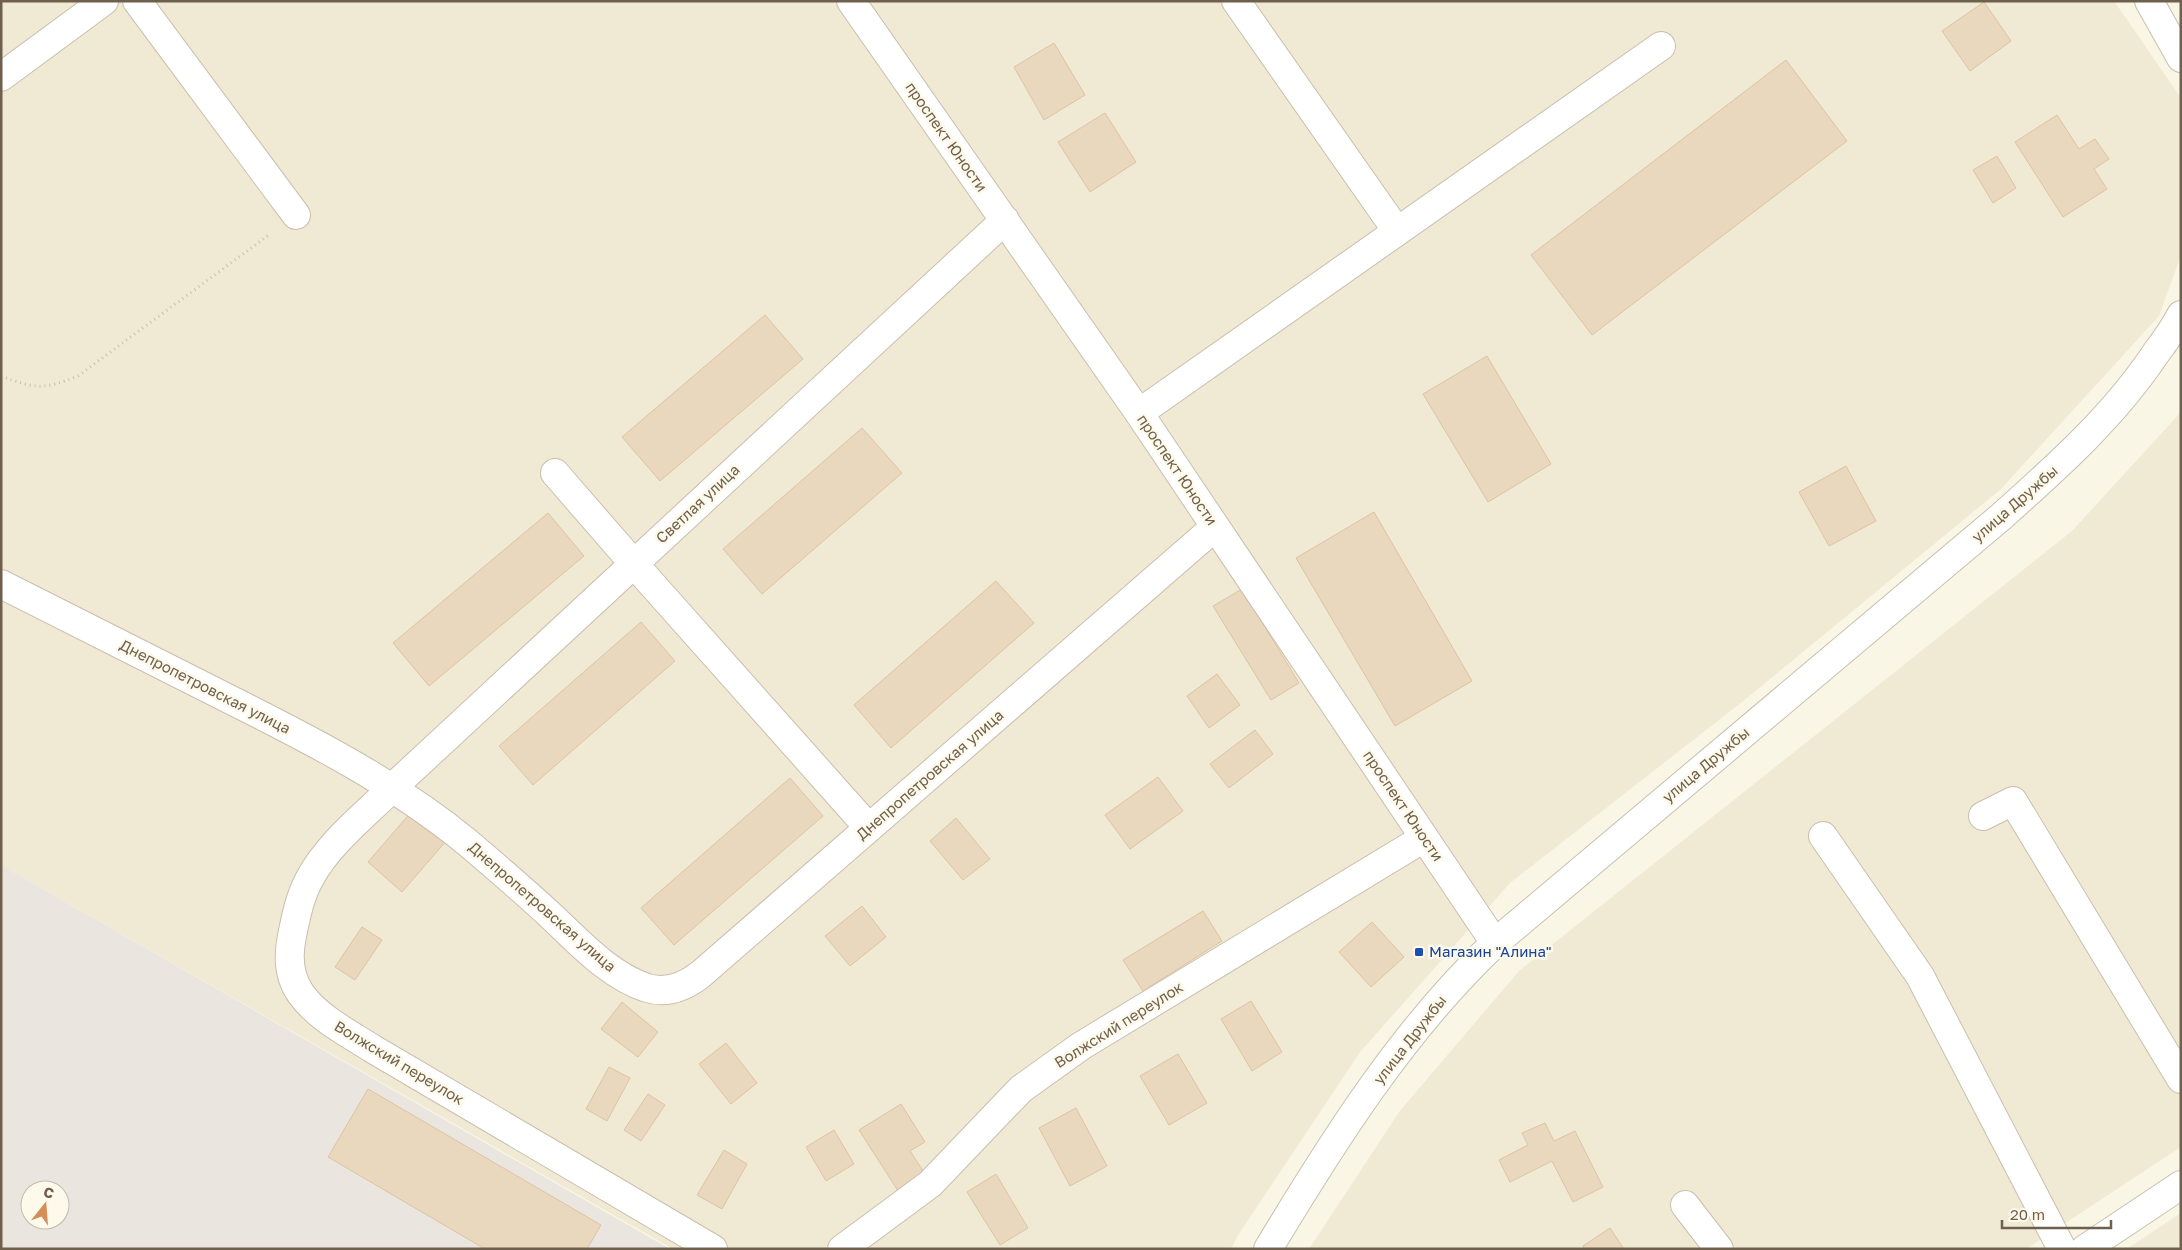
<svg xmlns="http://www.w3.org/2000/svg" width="2182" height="1250" viewBox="0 0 2182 1250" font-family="'Golos Text',sans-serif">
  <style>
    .residential { fill: #f0e9d4 }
    .industrial { fill: #eae6df; fill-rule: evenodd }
    .building { fill: #e9d8be; stroke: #dcc4a2 }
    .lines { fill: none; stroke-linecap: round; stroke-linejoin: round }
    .minor-casing { stroke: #c9bfac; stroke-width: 30 }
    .path { stroke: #d0bea3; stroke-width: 3; stroke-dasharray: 1 4; stroke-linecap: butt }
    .minor { stroke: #fff; stroke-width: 28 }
    .transit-dot { fill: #1a4fb4; stroke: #fdf9eb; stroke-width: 2 }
    .labels { text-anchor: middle; stroke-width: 5; stroke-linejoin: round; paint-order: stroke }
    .street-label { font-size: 15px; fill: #6f604d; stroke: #fdf9eb }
    .transit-label { font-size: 15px; fill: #164399; stroke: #fdf9eb; text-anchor: start }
  </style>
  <rect width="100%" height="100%" fill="#f9f6e5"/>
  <path class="residential" d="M1 1H2114L2181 98V255L2159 316 2001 489 1742 702 1510 883 1361 1051 1237 1237 1231 1249H673L1 865Z
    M2181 412V1147L2026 1249H1309L1399 1112 1519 971 2072 531Z
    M2181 1213V1249H2127Z"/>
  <path class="industrial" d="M1 865 670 1249H1ZM30 1190H60V1220H30Z"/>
  <path class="building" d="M1984 2 2011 41 1970 71 1942 31Z
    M1054 43 1085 95 1044 120 1014 67Z
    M1786 60 1847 141 1592 335 1531 255Z
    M1105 113 1136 162 1090 192 1058 142Z
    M2057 115 2079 149 2095 139 2109 159 2094 169 2107 189 2063 217 2015 142Z
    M1997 156 2016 188 1993 203 1973 170Z
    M765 315 803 359 660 481 622 437Z
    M1487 356 1551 464 1488 502 1423 394Z
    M862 428 902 473 762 594 723 549Z
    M1846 466 1876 521 1829 546 1799 492Z
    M1374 512 1472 681 1395 726 1296 558Z
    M548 513 584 556 429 686 393 643Z
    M996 581 1034 623 891 748 854 705Z
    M1242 589 1299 683 1271 700 1213 606Z
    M641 622 675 661 533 785 499 746Z
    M1217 674 1240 705 1209 728 1187 696Z
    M1255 730 1273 754 1229 788 1210 764Z
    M1158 777 1183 811 1130 849 1105 815Z
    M790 778 823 816 674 945 641 908Z
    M412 811 447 840 402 892 368 862Z
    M956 818 990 859 963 880 930 841Z
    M862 906 886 937 850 966 825 936Z
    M1203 911 1222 941 1143 991 1123 960Z
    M1372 922 1404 957 1371 987 1339 952Z
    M362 927 382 940 355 980 335 967Z
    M1251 1001 1282 1052 1252 1071 1221 1019Z
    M622 1002 658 1032 638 1057 601 1029Z
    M726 1043 757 1083 731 1104 699 1064Z
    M1178 1054 1207 1103 1169 1125 1140 1076Z
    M609 1067 630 1078 607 1121 586 1109Z
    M368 1089 601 1225 587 1249H485L328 1157Z
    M648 1094 665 1105 641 1141 624 1130Z
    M901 1104 925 1142 910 1151 927 1177 900 1194 859 1130Z
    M1076 1108 1107 1166 1070 1186 1039 1128Z
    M1545 1123 1554 1141 1575 1131 1603 1187 1573 1202 1552 1161 1510 1182 1499 1160 1528 1145 1522 1133Z
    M834 1130 854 1164 826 1181 806 1147Z
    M724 1150 747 1164 722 1209 697 1195Z
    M996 1174 1028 1228 1000 1245 967 1192Z
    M1610 1228 1624 1249H1584L1583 1246Z"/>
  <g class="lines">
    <defs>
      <path id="minor" d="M137 1 296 215
        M851 1 1139 413 1495 943
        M1236 1 1397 231
        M2149 1 2181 58
        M1 77 104 1
        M1139 413 1661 46
        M555 473 634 564 869 828
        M1 584C76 622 152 660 227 698 311 740 395 783 468 843 495 866 522 889 549 914 578 941 608 975 647 988 667 994 686 986 701 974L1215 527
        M1983 816 2013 801 2181 1079
        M1823 836 1920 976 2062 1249
        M1685 1205 1719 1249
        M713 1249 373 1049C348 1033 318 1018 301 994 288 976 288 955 292 936 296 916 300 896 310 878 329 843 364 816 392 788L1005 220
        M842 1249 930 1184 1021 1089 1081 1046 1424 838
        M1268 1249C1333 1141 1403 1030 1495 943L2002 516C2058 466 2114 416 2156 353 2165 341 2174 329 2181 315
        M2085 1249 2181 1185"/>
    </defs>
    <use href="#minor" class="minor-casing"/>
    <path class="path" d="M1 376C36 389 43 390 78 376L270 234"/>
    <use href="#minor" class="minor"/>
  </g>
  <rect class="transit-dot" x="1414" y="947" width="10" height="10" rx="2.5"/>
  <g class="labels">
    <g class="street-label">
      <text transform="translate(946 137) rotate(55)" y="5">проспект Юности</text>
      <text transform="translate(1177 470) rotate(56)" y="5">проспект Юности</text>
      <text transform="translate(698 504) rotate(-43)" y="5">Светлая улица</text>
      <text transform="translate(2015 504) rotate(-41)" y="5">улица Дружбы</text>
      <text transform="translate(205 687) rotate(27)" y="5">Днепропетровская улица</text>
      <text transform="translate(1706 765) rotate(-40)" y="5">улица Дружбы</text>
      <text transform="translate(930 775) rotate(-41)" y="5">Днепропетровская улица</text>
      <text transform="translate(1403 806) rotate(56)" y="5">проспект Юности</text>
      <text transform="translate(542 907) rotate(41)" y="5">Днепропетровская улица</text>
      <text transform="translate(1119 1025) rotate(-32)" y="5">Волжский переулок</text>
      <text transform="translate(1410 1040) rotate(-52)" y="5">улица Дружбы</text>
      <text transform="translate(399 1063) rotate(31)" y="5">Волжский переулок</text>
    </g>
    <g class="transit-label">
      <text x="1429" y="957">Магазин "Алина"</text>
    </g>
  </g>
  <rect width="2182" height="1250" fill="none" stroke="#6f604d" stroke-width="5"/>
  <g transform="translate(45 1205) rotate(17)"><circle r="24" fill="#fdf9eb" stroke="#c4bcac"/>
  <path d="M0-4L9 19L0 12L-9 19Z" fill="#d58e58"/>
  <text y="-8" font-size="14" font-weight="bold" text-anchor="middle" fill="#6f604d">С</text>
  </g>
  <path d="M2002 1220v8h109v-8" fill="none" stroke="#6f604d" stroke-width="2.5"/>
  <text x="2010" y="1220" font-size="15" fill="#6f604d" stroke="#fdf9eb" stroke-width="4" paint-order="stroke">20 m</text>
</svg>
